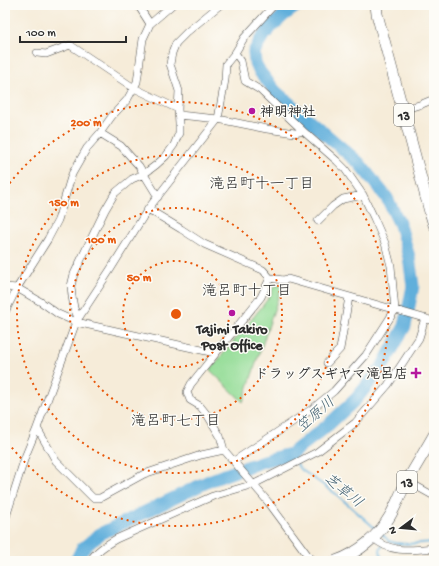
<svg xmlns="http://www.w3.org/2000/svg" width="439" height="566" viewBox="0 0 439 566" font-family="'Gochi Hand','Klee One',sans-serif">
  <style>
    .green { fill: #95dd98; stroke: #608462 }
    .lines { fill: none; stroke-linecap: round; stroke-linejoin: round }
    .stream { stroke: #61afdb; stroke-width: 2 }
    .river { stroke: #61afdb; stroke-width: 13 }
    .street-casing { stroke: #494845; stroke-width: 8 }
    .primary-casing { stroke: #494845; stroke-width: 12 }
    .street { stroke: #fff; stroke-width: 7 }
    .primary { stroke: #fff; stroke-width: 11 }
    .ring { fill: none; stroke: #e8590c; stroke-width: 2; stroke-dasharray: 2 4 }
    .poi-dot { fill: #b5179e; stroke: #fdfcf7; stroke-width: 1.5 }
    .labels { text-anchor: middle; stroke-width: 3; stroke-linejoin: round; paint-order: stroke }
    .shield { fill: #fdfcf7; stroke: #6a6a68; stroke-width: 1 }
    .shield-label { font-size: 13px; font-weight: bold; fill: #2b2b2b }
    .poi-label { font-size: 14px; font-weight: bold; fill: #2b2b2b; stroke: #fdfcf7; text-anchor: start }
    .neighbourhood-label { font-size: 15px; fill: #2b2b2b; stroke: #fdfcf7 }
    .water-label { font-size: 15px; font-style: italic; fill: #416071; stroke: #fdfcf7 }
    .centre { fill: #e8590c; stroke: #fdfcf7; stroke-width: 2 }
    .ring-label { font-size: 12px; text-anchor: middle; font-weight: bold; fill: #e8590c; stroke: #fdfcf7; stroke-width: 3; stroke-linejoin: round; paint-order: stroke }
  </style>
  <rect width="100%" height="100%" fill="#fdfcf7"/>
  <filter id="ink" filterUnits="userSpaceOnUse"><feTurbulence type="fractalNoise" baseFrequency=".025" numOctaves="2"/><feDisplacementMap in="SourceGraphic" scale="8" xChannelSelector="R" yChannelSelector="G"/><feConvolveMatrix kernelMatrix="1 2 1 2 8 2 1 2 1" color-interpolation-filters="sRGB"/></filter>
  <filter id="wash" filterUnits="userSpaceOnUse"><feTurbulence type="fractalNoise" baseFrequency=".012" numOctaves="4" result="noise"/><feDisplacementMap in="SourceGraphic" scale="16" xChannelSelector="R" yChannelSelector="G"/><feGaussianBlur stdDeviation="0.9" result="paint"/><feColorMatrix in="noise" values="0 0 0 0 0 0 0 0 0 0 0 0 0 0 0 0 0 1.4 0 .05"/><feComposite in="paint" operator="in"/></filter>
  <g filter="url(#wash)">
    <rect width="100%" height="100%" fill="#f6ecd9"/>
    <path class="green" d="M277 285 282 286 243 402 210 370 264 304 271 294 273 287Z"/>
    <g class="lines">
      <path class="stream" d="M291 454 295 461
        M297 464 299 468 336 494 376 529
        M382 534C384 536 387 539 389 541 399 546 423 543 434 542
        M382 546 380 550 382 561"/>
      <path class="river" d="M76 561 82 549 100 534 211 480 263 461 291 454 327 426 356 399 382 367 405 326 413 286 409 257 400 225 387 198 359 163 276 92 260 72 255 63 254 52 261 39 272 26 284 15 298 5"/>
    </g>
  </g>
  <g filter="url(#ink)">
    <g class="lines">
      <defs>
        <path id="street" d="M138 5 150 24
          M37 53 46 54 70 45 134 88 178 109
          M235 53 241 61 245 81 260 90 303 131
          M403 110 422 104 434 99
          M179 115 218 119 267 129 295 133 303 131 337 161 345 169 363 195 374 218 385 243 391 266 395 310 366 355 334 391 312 409 234 461
          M100 133 121 146 139 166 158 197
          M148 209 181 229 204 244 263 270 270 278 283 280 288 279 434 321
          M318 221 333 206 343 199 363 195
          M270 278 261 297 191 384 187 392 190 400 200 406 208 416 220 436 224 450 269 503 312 561
          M5 287 17 288 41 302 58 314 76 322 215 353
          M5 312 17 288 48 239 58 220 72 174 87 148 100 133 112 116 127 100 137 82 143 39 150 24 172 5
          M78 318 74 308 72 296 71 286 74 274 105 210 115 193 132 179 144 174 156 165 166 156 174 145 179 133V123L178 109 179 91 170 64 172 53 176 43 187 32 220 5
          M327 363 340 349 349 297
          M37 428 56 461 93 498H100L144 474 201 455 224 450
          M407 481 434 496
          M5 520 25 457 37 428 76 322 110 270 148 209 218 119 225 80 226 64 235 53 244 38 274 5
          M373 537C389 554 413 550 434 548
          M90 561C96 551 106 545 116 539L213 496 254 484 317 452 355 423 388 385 419 338 425 318"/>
        <path id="primary" d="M376 5 377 14 430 212 434 225
          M336 561C358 553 378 537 390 516 396 506 400 494 406 483 415 467 425 451 434 435"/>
      </defs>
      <use href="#street" class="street-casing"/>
      <use href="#primary" class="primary-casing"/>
      <use href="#street" class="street"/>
      <use href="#primary" class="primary"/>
    </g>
  </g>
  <g class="ring">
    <circle cx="176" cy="314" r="53"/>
    <circle cx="176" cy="314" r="106"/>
    <circle cx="176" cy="314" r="159"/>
    <path d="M6 188A212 212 0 1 1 6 440"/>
  </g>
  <g class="poi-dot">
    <circle cx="252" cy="111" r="4"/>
    <circle cx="232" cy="313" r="4"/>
    <path d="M414 367h4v4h4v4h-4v4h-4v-4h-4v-4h4z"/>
  </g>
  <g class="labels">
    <g class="shield">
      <rect x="394" y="104" width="20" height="22" rx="3"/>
      <rect x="397" y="471" width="20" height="22" rx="3"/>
    </g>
    <g class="shield-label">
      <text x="404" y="120">13</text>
      <text x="407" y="487">13</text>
    </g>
    <g class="poi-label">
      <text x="260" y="116">神明神社</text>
      <text x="232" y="333" text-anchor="middle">Tajimi Takiro<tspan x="232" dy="16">Post Office</tspan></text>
      <text x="408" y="378" text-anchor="end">ドラッグスギヤマ滝呂店</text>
    </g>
    <g class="neighbourhood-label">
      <text x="262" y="188">滝呂町十一丁目</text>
      <text x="247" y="295">滝呂町十丁目</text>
      <text x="176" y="425">滝呂町七丁目</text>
    </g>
    <g class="water-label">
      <text transform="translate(315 414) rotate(-41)" y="5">笠原川</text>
      <text transform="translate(344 490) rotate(39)" y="5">芝草川</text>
    </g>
  </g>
  <circle cx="176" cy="314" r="6" class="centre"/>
  <g class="ring-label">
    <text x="86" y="126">200 m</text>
    <text x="64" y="206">150 m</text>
    <text x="101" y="243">100 m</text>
    <text x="139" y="281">50 m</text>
  </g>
  <rect width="439" height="566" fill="none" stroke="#fdfcf7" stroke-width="20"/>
  <g transform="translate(401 528) rotate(254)" stroke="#fdfcf7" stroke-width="3" paint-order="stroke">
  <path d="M0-3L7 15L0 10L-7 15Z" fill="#2b2b2b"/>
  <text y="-6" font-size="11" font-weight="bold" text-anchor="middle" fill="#2b2b2b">N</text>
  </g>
  <path d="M20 36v6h106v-6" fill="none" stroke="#2b2b2b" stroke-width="2"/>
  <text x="26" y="36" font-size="12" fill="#2b2b2b" stroke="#fdfcf7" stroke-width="3" paint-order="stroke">100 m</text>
</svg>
